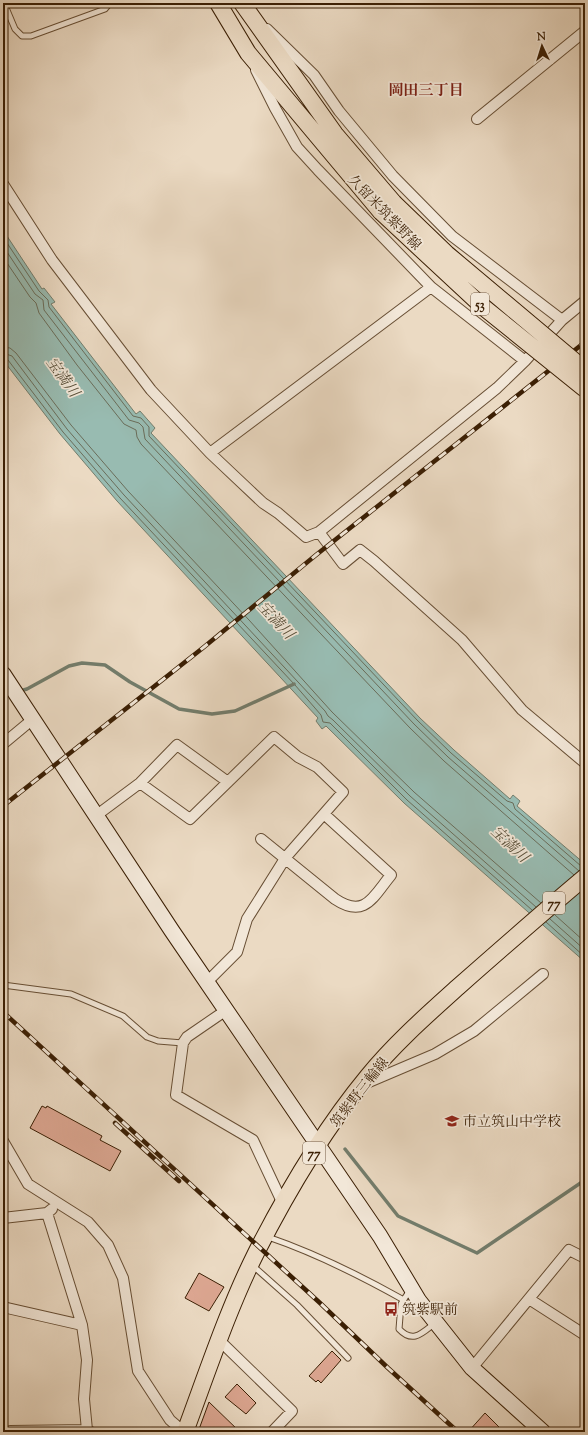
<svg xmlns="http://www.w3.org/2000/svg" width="588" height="1435" viewBox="0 0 588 1435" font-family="'Sorts Mill Goudy','Noto Serif JP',serif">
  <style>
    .water { fill: #98bbb1; stroke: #737d6c }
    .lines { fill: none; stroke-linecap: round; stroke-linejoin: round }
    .shore { stroke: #6a6d5a; stroke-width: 1 }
    .stream { stroke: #737d6c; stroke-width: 3.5 }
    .building { fill: #dca691; stroke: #3b1f04 }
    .lane-casing { stroke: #674e34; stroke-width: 7 }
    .street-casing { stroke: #674e34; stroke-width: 12 }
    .secondary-casing { stroke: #3b1f04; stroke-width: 17 }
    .primary-casing { stroke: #3b1f04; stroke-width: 18 }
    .lane { stroke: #f2e7d8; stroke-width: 5 }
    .street { stroke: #f2e7d8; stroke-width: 10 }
    .secondary { stroke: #f2e7d8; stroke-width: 15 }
    .primary { stroke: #ebdac3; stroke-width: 16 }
    .rail-casing { stroke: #3b1f04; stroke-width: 4.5 }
    .rail { stroke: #f2e7d8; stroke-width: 3; stroke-dasharray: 9; stroke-linecap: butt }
    .primary-bridge-casing { stroke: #3b1f04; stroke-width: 18; stroke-linecap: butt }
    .primary-bridge { stroke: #ebdac3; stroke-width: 16 }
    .labels { text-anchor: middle; stroke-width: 3.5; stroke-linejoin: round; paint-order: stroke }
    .shield { fill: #f2e7d8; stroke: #725b44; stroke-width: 1 }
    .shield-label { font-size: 13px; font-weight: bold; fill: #3b1f04 }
    .street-label { font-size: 14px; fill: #3b1f04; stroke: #f2e7d8 }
    .poi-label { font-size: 14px; fill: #3b1f04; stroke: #f2e7d8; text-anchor: start }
    .neighbourhood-label { font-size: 15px; font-weight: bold; fill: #7a1f14; stroke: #f2e7d8 }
    .water-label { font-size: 15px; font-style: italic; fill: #574e38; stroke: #f2e7d8 }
  </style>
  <rect width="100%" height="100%" fill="#ebdac3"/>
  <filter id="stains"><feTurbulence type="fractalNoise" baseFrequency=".005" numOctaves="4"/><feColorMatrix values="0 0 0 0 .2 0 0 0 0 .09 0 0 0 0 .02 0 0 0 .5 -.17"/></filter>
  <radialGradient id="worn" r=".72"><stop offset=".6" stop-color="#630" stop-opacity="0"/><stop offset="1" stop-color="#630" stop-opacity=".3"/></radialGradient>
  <path class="water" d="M3 230 42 289 44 288 55 302 51 304 136 414 140 411 155 428 151 433 420 718 454 750 510 799 513 795 520 801 517 806 585 864V962L404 803 326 726 322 729 316 721 318 718 117 501 60 434 3 360Z"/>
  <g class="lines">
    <path class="shore" d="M3 237 39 291 48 300 49 307 133 416 141 418 149 427V436L417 720 451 753 507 801 513 803 515 809 581 866 585 867
      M3 246 35 294 43 300 44 310 129 420 139 423 143 427 145 439 414 724 448 757 579 871
      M3 257 30 297 36 303 39 313 77 365 124 424 136 430 137 437 141 444 410 728 444 761 574 875
      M3 347 10 348 16 353 71 425 128 491 249 620 332 712 414 792 541 903
      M3 353 12 356 67 429 124 495 325 711 328 716 333 720 410 796 536 907
      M3 358 8 360 63 432 120 498 295 685 321 715 323 722 330 723 407 800 532 910
      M555 915 585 942
      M550 919 585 950
      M546 922 585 957"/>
    <path class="stream" d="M20 691 27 689 69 666 82 663 105 665 130 682 179 709 212 714 235 711 294 684
      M3 695 12 693
      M345 1149 398 1216 477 1253 585 1180"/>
  </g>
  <path class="building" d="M42 1106 46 1108 47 1106 102 1136 100 1140 121 1151 110 1171 30 1128Z
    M199 1273 224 1287 209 1311 185 1298Z
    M332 1351 341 1360 321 1383 318 1380 316 1382 309 1376Z
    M237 1384 256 1403 246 1414 225 1397Z
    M209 1402 240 1432H198Z
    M485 1413 504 1432H468Z"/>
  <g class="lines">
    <defs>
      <path id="lane" d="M4 3 15 29 22 36H31L105 9 110 3
        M3 985 71 994 123 1016 147 1037 158 1041 183 1043
        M268 1237C315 1253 359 1275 402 1299
        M252 1265 297 1305 348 1358
        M410 1290 401 1304 399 1329C413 1344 422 1333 435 1323"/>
      <path id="street" d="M267 29 314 75 339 111 393 176 452 236 562 320
        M256 70 275 108 297 147 318 170 431 287 525 361
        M477 119 585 31
        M3 184 52 260 151 390 210 453 263 503 278 513 306 537 319 532 497 388 525 361 562 320 585 301
        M210 453 431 287
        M319 532 343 564 360 550 374 561 462 640 522 710 585 763
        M3 744 33 719
        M140 783 190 819 274 737 298 757 317 767 343 792 286 857 247 919 237 952 207 982
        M97 815 140 783 177 745 228 782
        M261 839 335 899C365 919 373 897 391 875L324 814
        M222 1013 187 1037 183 1043 176 1095 253 1140 283 1204
        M362 1085 435 1054 474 1031 543 974
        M3 1141 28 1184 88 1222 108 1245 123 1278 138 1371 170 1420 184 1432
        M47 1213 82 1325 87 1360 84 1399 87 1430
        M3 1218 47 1213 52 1209
        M529 1299 585 1335
        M3 1307 82 1325
        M220 1341 292 1411 272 1432
        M472 1368 569 1250 585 1258
        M10 1431 87 1430 91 1432"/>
      <path id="secondary" d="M3 674 172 931 380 1236 419 1301 472 1368 543 1432"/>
      <path id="primary" d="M218 3 248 53 381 212
        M242 3 335 134 394 203
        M185 1432C207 1373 228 1309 256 1253 287 1192 325 1128 368 1076 395 1043 427 1015 458 987 500 950 542 913 585 877"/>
    </defs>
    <use href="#lane" class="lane-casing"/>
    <use href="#street" class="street-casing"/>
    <use href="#secondary" class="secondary-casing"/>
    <use href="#primary" class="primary-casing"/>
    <use href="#lane" class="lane"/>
    <use href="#street" class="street"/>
    <use href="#secondary" class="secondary"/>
    <use href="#primary" class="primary"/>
    <defs>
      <path id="rail" d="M3 806 204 647 316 555 585 342
        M3 1012 320 1303 388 1368 458 1432
        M115 1123 179 1181"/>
    </defs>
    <use href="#rail" class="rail-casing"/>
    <use href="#rail" class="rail"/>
    <defs>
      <path id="primary-bridge" d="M394 203 447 254 585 370
        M381 212 482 306 585 389"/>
    </defs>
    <use href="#primary-bridge" class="primary-bridge-casing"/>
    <use href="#primary-bridge" class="primary-bridge"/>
  </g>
  <defs>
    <symbol id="school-bare" viewBox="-9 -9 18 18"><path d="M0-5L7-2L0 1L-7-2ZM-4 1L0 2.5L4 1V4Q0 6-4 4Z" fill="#8f2418" stroke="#f2e7d8" stroke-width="2.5" paint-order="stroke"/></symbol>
    <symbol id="bus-bare" viewBox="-9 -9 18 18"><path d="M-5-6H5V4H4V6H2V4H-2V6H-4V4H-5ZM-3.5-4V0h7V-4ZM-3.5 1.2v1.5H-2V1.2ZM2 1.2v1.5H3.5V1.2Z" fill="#8f2418" stroke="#f2e7d8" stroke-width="2.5" paint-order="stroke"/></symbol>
  </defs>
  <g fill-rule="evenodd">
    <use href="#school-bare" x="442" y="1111" width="20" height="20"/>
    <use href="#bus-bare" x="381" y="1299" width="20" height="20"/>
  </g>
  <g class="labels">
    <g class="shield">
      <rect x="471" y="293" width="18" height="22" rx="3"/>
      <rect x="543" y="892" width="22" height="22" rx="3"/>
      <rect x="303" y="1142" width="22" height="22" rx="3"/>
    </g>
    <g class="shield-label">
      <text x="480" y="309">53</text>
      <text x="554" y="908">77</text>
      <text x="314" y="1158">77</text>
    </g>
    <g class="street-label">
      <text transform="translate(385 212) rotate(46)" y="5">久留米筑紫野線</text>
      <text transform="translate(359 1092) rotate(-52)" y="5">筑紫野三輪線</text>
    </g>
    <g class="poi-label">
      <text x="463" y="1126">市立筑山中学校</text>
      <text x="402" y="1314">筑紫駅前</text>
    </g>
    <g class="neighbourhood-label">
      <text x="426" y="95">岡田三丁目</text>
    </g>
    <g class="water-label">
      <text transform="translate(63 377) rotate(54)" y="5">宝満川</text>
      <text transform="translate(276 620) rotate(47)" y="5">宝満川</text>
      <text transform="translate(510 844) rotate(43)" y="5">宝満川</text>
    </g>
  </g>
  <rect width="588" height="1435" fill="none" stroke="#ebdac3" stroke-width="16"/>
  <rect x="4" y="4" width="580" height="1427" fill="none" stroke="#3b1f04" stroke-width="2"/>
  <rect x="8" y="8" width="572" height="1419" fill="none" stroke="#3b1f04"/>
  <g transform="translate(542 46) rotate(356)" stroke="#f2e7d8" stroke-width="3" paint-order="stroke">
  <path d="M0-3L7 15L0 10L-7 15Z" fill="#3b1f04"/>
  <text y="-6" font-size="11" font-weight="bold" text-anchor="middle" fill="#3b1f04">N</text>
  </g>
  <rect width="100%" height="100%" filter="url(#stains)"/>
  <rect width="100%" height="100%" fill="url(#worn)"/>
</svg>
